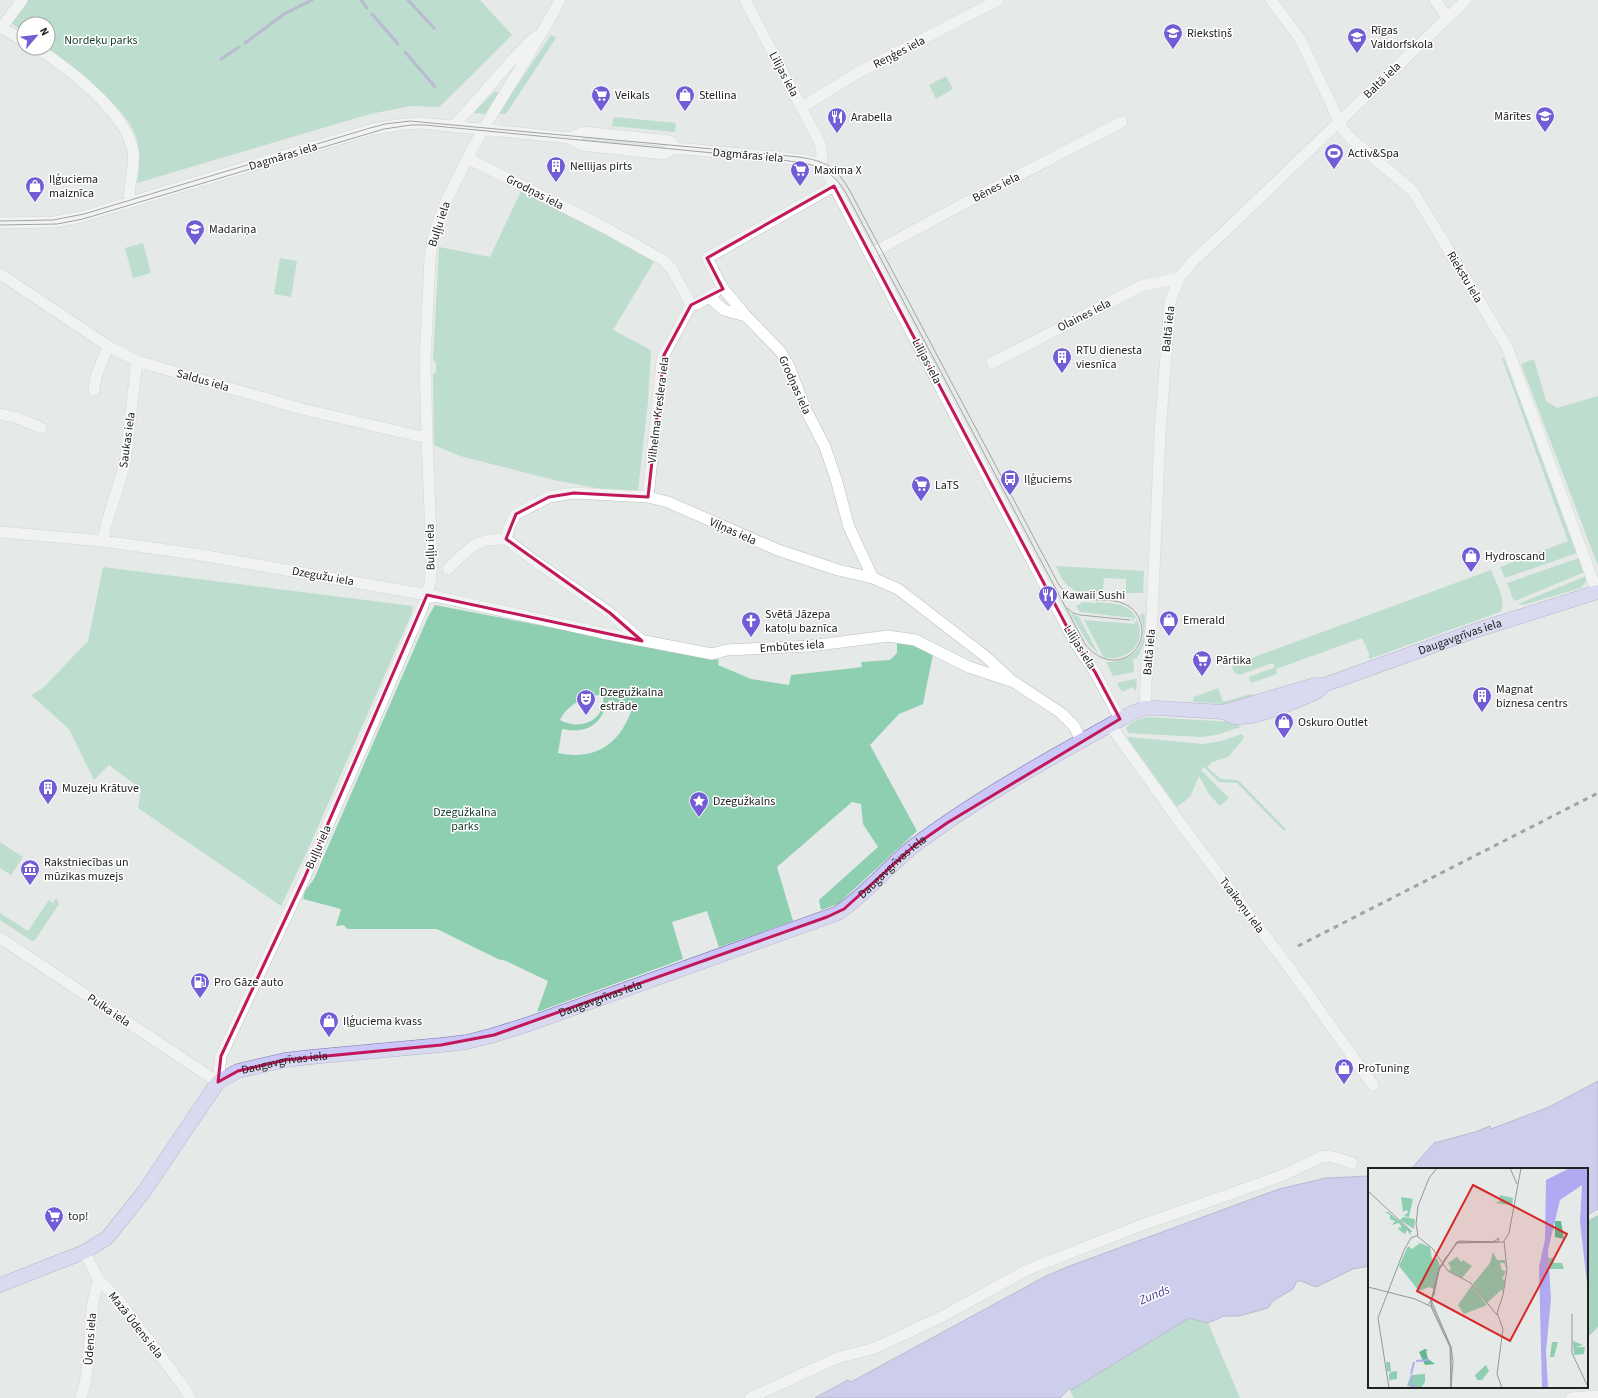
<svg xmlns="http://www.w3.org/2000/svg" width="1598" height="1398" viewBox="0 0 1598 1398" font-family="'Source Sans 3',sans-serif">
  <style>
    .green { fill: #8dcfb0; fill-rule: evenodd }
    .forest { fill: #61b892 }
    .water { fill: #b0aaf2; stroke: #8581b3 }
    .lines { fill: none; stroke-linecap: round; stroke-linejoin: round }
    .stream { stroke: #8581b3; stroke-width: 3 }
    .minor-casing { stroke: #bcc0be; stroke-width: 12 }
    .major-casing { stroke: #7975ab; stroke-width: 15 }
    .minor { stroke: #fff; stroke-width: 11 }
    .major { stroke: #cbc7f9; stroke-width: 14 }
    .tram { stroke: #4f504f; stroke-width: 1 }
    .rail { stroke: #4f504f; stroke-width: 3; stroke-dasharray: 5 5; stroke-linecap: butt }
    .marked { fill: none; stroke: #c2185b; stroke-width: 3; stroke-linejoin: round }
    .labels { text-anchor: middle; stroke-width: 3; stroke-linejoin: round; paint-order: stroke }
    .poi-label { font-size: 12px; fill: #212221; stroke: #fff; text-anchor: start }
    .park-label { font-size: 12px; fill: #143b2b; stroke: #fff }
    .street-label { font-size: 12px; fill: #212221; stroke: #fff }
    .water-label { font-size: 13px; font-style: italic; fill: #4b3d90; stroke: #fff }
    .inset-river { fill: none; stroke: #b0aaf2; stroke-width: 2 }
    .inset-road { fill: none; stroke: #979998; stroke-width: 1 }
    .view { fill: #d62828; fill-opacity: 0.15; stroke: #d62828; stroke-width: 2 }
    .inset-edge { fill: none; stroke: #212221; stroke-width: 2 }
  </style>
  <rect width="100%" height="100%" fill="#e5e9e7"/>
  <path class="green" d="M28 0H480L512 35 471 76 439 107 411 106 370 114 137 183C139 168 141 152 136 137 126 105 73 69 46 48H48V24H24V32L11 23Z
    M551 35 556 38 508 111 505 114H499L500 111Z
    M946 76 953 89 936 99 929 85Z
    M495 91 498 93V95L486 114 473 113Z
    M614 117 676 123 675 132 612 126Z
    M521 191 655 260 613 330 651 350 648 402 638 490 634 492H617L554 480 460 456 434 445 433 374 436 372V364L433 359 439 247 490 257Z
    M143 243 151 273 133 278 125 248Z
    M280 258 297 261 291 297 274 294Z
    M1502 358H1504L1577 553 1505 578 1500 567 1568 541Z
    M1534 359 1546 401 1557 408 1598 396V566L1521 364Z
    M1579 558 1585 572 1515 601 1513 599 1507 583Z
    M1056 566 1144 571 1143 593H1126V579L1104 578 1103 589 1101 592 1082 591 1081 593C1065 587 1063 581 1056 566Z
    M103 567 413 606 412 613 306 854 281 906 138 808 141 789 109 765 94 780 69 729 31 695 43 688 88 641Z
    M1491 570C1495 582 1508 601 1500 612L1369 659V653L1362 638 1276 669 1277 674 1251 683 1249 677 1275 667 1273 663 1239 675 1234 672 1232 667 1249 659Z
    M1586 576V581L1581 588 1523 605 1518 604Z
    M1083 602 1096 603V602C1112 604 1127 602 1136 617L1132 622 1133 618 1080 612 1076 606Z
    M435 605 719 660 718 665 751 679 789 685 791 675 855 668 862 667 861 662 890 660 897 653V640L907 642 933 654 923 704 899 714 870 745 917 831 838 904 821 910 819 900 878 847 863 824 861 804 852 802 777 867 793 921 719 947 707 911 672 922 683 959 537 1012 548 981 506 961 498 959 437 929H348L343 925 336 926 341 909 303 899 305 891 314 879 428 617ZM603 695C606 721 580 731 560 720 567 705 586 695 603 695ZM609 700 632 709C620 744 595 761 558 753L562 729C588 734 600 725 609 700Z
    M1070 613 1079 617 1099 655 1088 643Z
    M1142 613 1145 615 1144 643 1137 658 1133 659 1134 672 1113 676 1106 662C1132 663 1152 643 1140 616Z
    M1137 619C1147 644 1129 661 1104 658L1084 620 1134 624Z
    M1135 679H1137L1136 690 1135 691 1133 687 1122 692 1117 683Z
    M1218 688 1223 702 1251 694 1254 701 1239 705 1194 702 1193 700 1194 697Z
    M1148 717 1234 722 1241 727 1216 735 1201 737 1127 733 1128 731 1126 729C1130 721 1140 719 1148 717Z
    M1242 734 1244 738 1228 757 1212 762 1207 767 1221 779 1238 780 1286 829 1284 831 1237 783 1219 782 1204 767 1201 770 1229 798 1220 806 1209 794 1199 776 1190 797 1177 807 1127 738 1128 737 1203 744 1221 741Z
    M0 842 23 857 11 875 0 868Z
    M56 898 59 904 35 940 32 941 0 920V913L28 931 49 900 53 903Z
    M1189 1318 1208 1323 1240 1398H1074L1069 1389H1073Z"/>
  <path class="forest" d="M1598 1215V1327L1587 1338V1221Z"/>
  <path class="water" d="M1598 1081V1209L1587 1215V1169H1411L1434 1143 1475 1132 1490 1126 1491 1129 1549 1107Z
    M1369 1176V1266L1353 1269 1316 1287 1301 1281H1297L1293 1289 1273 1301 1268 1308 1239 1316H1224L1208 1323 1189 1318 1073 1389H1069L1060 1398H815C826 1391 837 1387 847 1380L851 1382 1046 1276 1067 1267 1279 1189 1326 1178Z"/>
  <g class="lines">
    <path class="stream" d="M361 0 367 8
      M408 0 434 28
      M372 14 398 44
      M245 43 284 14 312 0
      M405 52 435 87
      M221 59 239 47"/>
    <defs>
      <path id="minor" d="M745 0 820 143 822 152 821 164
        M1271 0 1300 39 1344 131 1349 137 1413 191 1507 347 1597 592
        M1435 0 1447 17
        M0 27 24 41
        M2 27 22 0
        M37 48C69 69 125 111 133 151 136 168 127 185 130 202
        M802 107 859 72 998 0
        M453 126C482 98 505 64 535 37
        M570 138 581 145 664 154 675 148 775 157 802 160 821 164
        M467 158 604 227 663 260 672 269 691 305
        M821 164 826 171 1076 644 1095 672 1120 719
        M834 186 707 258 722 287 746 316 780 351 788 364 806 410 825 447 836 479 849 527 873 578
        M0 223 53 222 81 217 373 129 404 124 421 123 570 138 583 132 670 141 675 148
        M870 254 963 204 1122 122
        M0 274 108 346 137 361 302 409 427 438
        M709 297 724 310 746 316
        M691 305 697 304 715 293
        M992 363 1141 286 1179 278
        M94 390 96 377 108 346
        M0 414 18 418 41 428
        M648 497 662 361 664 355 691 305
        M0 532 103 541 201 555 439 597 603 633 712 654 727 650 810 646 888 636 915 640 969 667 1014 682 1061 713 1074 726 1081 740
        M506 539 510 525 516 514 549 497 574 493 648 497 668 502 778 550 838 570 873 578 898 589 985 656 1010 679
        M506 539 532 559 610 613 641 640
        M103 541 106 525 125 464 137 361
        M448 569C470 548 473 539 506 539
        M1145 708 1147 662 1150 644 1152 618 1160 433 1170 302 1179 278 1193 261 1218 238 1466 0
        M1110 725 1189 835 1286 963 1373 1085
        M0 938 218 1082 221 1056 304 879 369 732 422 608 430 584 432 562 427 438 425 361 430 258C433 229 444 205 457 179 487 116 528 61 560 0
        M84 1252 99 1280 117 1298 184 1387 190 1398
        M81 1398C94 1360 85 1318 99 1280
        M750 1398 837 1358 875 1348 943 1316 1029 1269 1139 1226 1281 1176 1321 1157 1330 1156 1352 1163
        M1571 1398 1598 1396"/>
      <g id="major">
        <path id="s1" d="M1226 711 1315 685H1324L1480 629 1598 592"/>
        <path id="s2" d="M0 1285 84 1252 107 1238 143 1193 218 1082 238 1071 285 1060 311 1057 441 1045 467 1042 494 1035 529 1024 838 913C867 894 888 866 915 845 982 795 1059 753 1132 713L1145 708H1156L1224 712C1227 714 1231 716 1235 717 1258 719 1295 701 1317 692L1324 685"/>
      </g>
    </defs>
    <use href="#minor" class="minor-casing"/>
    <use href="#major" class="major-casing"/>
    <use href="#minor" class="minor"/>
    <use href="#major" class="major"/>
    <path class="tram" d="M0 221 53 220 84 214 370 128 385 124 410 121 799 157C826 161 836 167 850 191L1059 585C1063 590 1069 596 1075 598 1095 603 1121 594 1136 613 1158 645 1115 682 1085 644L846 193C827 162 807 164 775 159L425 125H411L384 129 83 219 57 224 0 225
      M1067 608 1073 613 1080 615 1130 620"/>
    <path class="rail" d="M1298 946 1598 793"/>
  </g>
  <path d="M0 0H1598V1398H0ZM834 186 1076 644 1095 672 1120 719 947 823 914 846 844 909 827 917 494 1035 441 1045 285 1060 238 1071 218 1082 221 1056 304 879 427 595 642 641 610 613 506 539 516 514 549 497 574 493 648 497 664 355 691 305 723 289 707 258Z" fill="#e5e9e7" fill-opacity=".55" fill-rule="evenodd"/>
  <path class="marked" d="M834 186 1076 644 1095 672 1120 719 947 823 914 846 844 909 827 917 494 1035 441 1045 285 1060 238 1071 218 1082 221 1056 304 879 427 595 642 641 610 613 506 539 516 514 549 497 574 493 648 497 664 355 691 305 723 289 707 258Z"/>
  <defs>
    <symbol id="school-pin" viewBox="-11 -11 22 30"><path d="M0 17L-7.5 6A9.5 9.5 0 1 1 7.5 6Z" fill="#725dd7" stroke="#fff"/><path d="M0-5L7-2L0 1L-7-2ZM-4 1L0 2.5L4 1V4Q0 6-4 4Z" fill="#fff"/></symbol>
    <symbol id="supermarket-pin" viewBox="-11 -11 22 30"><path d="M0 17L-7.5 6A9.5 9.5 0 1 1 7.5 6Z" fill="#725dd7" stroke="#fff"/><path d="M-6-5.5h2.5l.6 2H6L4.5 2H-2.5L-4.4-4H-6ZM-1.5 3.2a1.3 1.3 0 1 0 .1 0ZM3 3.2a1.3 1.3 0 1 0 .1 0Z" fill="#fff"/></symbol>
    <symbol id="shop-pin" viewBox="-11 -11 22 30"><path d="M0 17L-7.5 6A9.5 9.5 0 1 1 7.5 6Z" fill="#725dd7" stroke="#fff"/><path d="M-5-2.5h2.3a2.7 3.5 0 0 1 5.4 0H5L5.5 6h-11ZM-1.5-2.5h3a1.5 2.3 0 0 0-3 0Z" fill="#fff"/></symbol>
    <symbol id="restaurant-pin" viewBox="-11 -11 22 30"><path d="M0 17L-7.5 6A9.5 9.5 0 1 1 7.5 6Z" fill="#725dd7" stroke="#fff"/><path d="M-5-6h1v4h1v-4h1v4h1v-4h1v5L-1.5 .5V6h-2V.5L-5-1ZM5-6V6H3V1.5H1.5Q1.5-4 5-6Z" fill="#fff"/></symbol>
    <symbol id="stadium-pin" viewBox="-11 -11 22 30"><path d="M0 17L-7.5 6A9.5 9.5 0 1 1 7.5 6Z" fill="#725dd7" stroke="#fff"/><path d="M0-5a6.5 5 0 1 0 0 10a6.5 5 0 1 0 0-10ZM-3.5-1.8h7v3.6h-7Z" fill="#fff"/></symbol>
    <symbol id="building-pin" viewBox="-11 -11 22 30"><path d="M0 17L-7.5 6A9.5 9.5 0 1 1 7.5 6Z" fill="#725dd7" stroke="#fff"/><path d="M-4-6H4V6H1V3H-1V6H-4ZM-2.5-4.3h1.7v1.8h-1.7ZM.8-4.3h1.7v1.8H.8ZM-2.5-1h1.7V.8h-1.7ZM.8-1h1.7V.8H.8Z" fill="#fff"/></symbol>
    <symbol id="bus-pin" viewBox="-11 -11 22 30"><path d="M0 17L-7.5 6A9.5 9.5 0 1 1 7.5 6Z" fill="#725dd7" stroke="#fff"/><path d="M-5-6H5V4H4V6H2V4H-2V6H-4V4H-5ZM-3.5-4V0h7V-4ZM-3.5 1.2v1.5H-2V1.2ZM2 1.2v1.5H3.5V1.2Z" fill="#fff"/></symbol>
    <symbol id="church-pin" viewBox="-11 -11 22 30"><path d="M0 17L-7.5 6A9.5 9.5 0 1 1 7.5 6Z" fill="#725dd7" stroke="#fff"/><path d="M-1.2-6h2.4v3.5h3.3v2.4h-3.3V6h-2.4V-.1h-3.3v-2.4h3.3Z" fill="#fff"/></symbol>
    <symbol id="theatre-pin" viewBox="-11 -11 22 30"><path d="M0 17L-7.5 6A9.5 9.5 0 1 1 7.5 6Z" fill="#725dd7" stroke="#fff"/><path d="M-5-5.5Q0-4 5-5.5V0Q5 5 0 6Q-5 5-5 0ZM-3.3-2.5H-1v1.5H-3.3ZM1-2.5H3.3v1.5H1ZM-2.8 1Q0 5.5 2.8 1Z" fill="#fff"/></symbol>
    <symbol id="sight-pin" viewBox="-11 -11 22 30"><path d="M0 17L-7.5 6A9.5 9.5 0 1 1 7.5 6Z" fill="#725dd7" stroke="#fff"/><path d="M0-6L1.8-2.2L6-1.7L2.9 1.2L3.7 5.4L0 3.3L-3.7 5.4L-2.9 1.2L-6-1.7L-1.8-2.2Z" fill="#fff"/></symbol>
    <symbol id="museum-pin" viewBox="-11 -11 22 30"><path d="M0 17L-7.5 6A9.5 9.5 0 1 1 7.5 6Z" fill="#725dd7" stroke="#fff"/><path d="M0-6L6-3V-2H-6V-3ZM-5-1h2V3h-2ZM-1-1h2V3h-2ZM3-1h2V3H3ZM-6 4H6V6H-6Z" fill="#fff"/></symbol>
    <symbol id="fuel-pin" viewBox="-11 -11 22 30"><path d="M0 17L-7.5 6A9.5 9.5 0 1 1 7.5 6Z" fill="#725dd7" stroke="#fff"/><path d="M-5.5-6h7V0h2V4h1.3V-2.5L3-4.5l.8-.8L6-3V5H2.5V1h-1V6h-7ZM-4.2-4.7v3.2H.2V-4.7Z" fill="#fff"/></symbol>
  </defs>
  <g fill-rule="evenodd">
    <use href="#school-pin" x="1162" y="22" width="22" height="30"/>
    <use href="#school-pin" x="1346" y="26" width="22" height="30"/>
    <use href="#supermarket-pin" x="590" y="84" width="22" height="30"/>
    <use href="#shop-pin" x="674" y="84" width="22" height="30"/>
    <use href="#school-pin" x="1534" y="105" width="22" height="30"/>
    <use href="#restaurant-pin" x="826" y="106" width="22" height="30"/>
    <use href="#stadium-pin" x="1323" y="142" width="22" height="30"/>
    <use href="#building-pin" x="545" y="155" width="22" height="30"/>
    <use href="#supermarket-pin" x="789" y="159" width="22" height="30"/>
    <use href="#shop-pin" x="24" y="175" width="22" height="30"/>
    <use href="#school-pin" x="184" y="218" width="22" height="30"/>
    <use href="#building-pin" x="1051" y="346" width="22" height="30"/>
    <use href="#bus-pin" x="999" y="468" width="22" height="30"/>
    <use href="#supermarket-pin" x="910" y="474" width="22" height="30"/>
    <use href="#shop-pin" x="1460" y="545" width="22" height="30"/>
    <use href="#restaurant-pin" x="1037" y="584" width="22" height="30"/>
    <use href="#shop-pin" x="1158" y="609" width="22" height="30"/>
    <use href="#church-pin" x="740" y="610" width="22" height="30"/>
    <use href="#supermarket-pin" x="1191" y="649" width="22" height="30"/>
    <use href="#building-pin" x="1471" y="685" width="22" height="30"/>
    <use href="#theatre-pin" x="575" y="688" width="22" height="30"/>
    <use href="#shop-pin" x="1273" y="711" width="22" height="30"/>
    <use href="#building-pin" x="37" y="777" width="22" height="30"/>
    <use href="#sight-pin" x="688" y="790" width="22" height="30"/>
    <use href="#museum-pin" x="19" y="858" width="22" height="30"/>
    <use href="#fuel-pin" x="189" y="971" width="22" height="30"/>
    <use href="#shop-pin" x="318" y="1010" width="22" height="30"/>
    <use href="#shop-pin" x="1333" y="1057" width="22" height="30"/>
    <use href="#supermarket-pin" x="43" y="1205" width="22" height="30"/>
  </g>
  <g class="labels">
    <g class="poi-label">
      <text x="1371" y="34">Rīgas<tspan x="1371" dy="14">Valdorfskola</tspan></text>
      <text x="1187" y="37">Riekstiņš</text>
      <text x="615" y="99">Veikals</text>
      <text x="699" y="99">Stellina</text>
      <text x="1531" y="120" text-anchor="end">Mārītes</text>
      <text x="851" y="121">Arabella</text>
      <text x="1348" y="157">Activ&amp;Spa</text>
      <text x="570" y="170">Nellijas pirts</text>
      <text x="814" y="174">Maxima X</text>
      <text x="49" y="183">Iļģuciema<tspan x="49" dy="14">maiznīca</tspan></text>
      <text x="209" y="233">Madariņa</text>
      <text x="1076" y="354">RTU dienesta<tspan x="1076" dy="14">viesnīca</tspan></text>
      <text x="1024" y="483">Iļģuciems</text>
      <text x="935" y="489">LaTS</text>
      <text x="1485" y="560">Hydroscand</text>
      <text x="1062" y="599">Kawaii Sushi</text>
      <text x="765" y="618">Svētā Jāzepa<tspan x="765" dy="14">katoļu baznīca</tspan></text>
      <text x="1183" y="624">Emerald</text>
      <text x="1216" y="664">Pārtika</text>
      <text x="1496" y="693">Magnat<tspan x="1496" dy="14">biznesa centrs</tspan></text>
      <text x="600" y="696">Dzegužkalna<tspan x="600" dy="14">estrāde</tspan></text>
      <text x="1298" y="726">Oskuro Outlet</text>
      <text x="62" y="792">Muzeju Krātuve</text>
      <text x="713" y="805">Dzegužkalns</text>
      <text x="44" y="866">Rakstniecības un<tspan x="44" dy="14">mūzikas muzejs</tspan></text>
      <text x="214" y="986">Pro Gāze auto</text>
      <text x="343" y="1025">Iļģuciema kvass</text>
      <text x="1358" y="1072">ProTuning</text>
      <text x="68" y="1220">top!</text>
    </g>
    <g class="park-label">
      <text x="101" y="44">Nordeķu parks</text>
      <text x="465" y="816">Dzegužkalna<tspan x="465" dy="14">parks</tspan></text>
    </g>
    <g class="street-label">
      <text transform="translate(899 52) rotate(-27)" y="4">Reņģes iela</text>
      <text transform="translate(784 74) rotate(62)" y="4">Lilijas iela</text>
      <text transform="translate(1382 80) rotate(-44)" y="4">Baltā iela</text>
      <text transform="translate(748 155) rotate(5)" y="4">Dagmāras iela</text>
      <text transform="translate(283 156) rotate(-17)" y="4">Dagmāras iela</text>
      <text transform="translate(996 187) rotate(-27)" y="4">Bēnes iela</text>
      <text transform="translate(535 192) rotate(27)" y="4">Grodņas iela</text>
      <text transform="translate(439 224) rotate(-72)" y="4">Buļļu iela</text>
      <text transform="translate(1465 277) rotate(59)" y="4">Riekstu iela</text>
      <text transform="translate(1084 315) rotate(-27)" y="4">Olaines iela</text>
      <text transform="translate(1168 329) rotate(-84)" y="4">Baltā iela</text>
      <text transform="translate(927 361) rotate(62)" y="4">Lilijas iela</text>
      <text transform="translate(203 380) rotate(16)" y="4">Saldus iela</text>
      <text transform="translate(795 385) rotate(66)" y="4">Grodņas iela</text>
      <text transform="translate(658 410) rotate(-83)" y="4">Vilhelma Kreslera iela</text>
      <text transform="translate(127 440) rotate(-82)" y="4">Saukas iela</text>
      <text transform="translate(733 531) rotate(24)" y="4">Viļņas iela</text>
      <text transform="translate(430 547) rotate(-91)" y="4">Buļļu iela</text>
      <text transform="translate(323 576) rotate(10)" y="4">Dzegužu iela</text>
      <text dy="4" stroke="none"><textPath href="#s1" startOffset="246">Daugavgrīvas iela</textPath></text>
      <text transform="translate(792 646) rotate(-4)" y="4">Embūtes iela</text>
      <text transform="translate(1080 647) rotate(58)" y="4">Lilijas iela</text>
      <text transform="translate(1149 652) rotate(-85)" y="4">Baltā iela</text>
      <text transform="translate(318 847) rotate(-66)" y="4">Buļļu iela</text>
      <text dy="4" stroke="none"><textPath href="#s2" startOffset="1027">Daugavgrīvas iela</textPath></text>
      <text transform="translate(1242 905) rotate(53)" y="4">Tvaikoņu iela</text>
      <text dy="4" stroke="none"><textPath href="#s2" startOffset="703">Daugavgrīvas iela</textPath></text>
      <text transform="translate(109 1010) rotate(34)" y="4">Pulka iela</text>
      <text dy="4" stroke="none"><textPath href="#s2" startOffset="379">Daugavgrīvas iela</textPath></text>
      <text transform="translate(136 1325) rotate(52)" y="4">Mazā Ūdens iela</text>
      <text transform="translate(90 1339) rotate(-86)" y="4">Ūdens iela</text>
    </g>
    <g class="water-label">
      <text transform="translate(1154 1294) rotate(-22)" y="5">Zunds</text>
    </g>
  </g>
  <g transform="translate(1368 1168)">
    <rect width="220" height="220" fill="#e5e9e7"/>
    <path d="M132 27 145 30 144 37 127 35 131 34ZM33 29 45 31 41 49 36 48 40 44 39 42 35 44ZM17 44H20L42 62 43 68 39 62 37 66 31 62 30 59 33 60V58L31 55 24 57 27 53 22 51V47ZM35 49 47 51 46 61 32 52ZM52 75 62 79 64 92 69 90 72 98 66 121 61 119 51 123 31 98 40 78 44 81ZM125 84 129 92H137L138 101 136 95H132L134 102 138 103 134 111 137 112 135 123 133 122 119 135 105 116 122 95ZM89 89 93 94 95 92 104 98 94 110 81 103 83 100 80 95ZM180 90H186V95H194L196 101H179ZM104 117 119 137 96 146 90 137ZM205 173 215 177 208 179H217L216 186 206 187ZM184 174H190L186 189H182ZM18 194H22L23 204 29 203V211L21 212 22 218 21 211V206L23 204 19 203ZM118 197 121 203 114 212H109L107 207ZM57 206V214L53 220 39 218 43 207Z" fill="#8dcfb0"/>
    <path d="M187 53H193L196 71 187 69ZM57 181 60 182 58 183 60 191 67 196 57 197 51 184Z" fill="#61b892"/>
    <path d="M202 0H220V124L212 54 214 17 192 32 180 82 183 131 178 183 180 220H174L171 99 177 71 178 12Z" fill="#b0aaf2"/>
    <path class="inset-river" d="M48 193 60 192M43 206 46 194M44 207 43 218H48"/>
    <path class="inset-road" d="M142 0 149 16M0 23 44 64M50 67 48 56 50 38 61 10 69 0M49 68 65 81 80 103 103 115 129 147M78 90 89 75 136 74M0 119 47 131 64 139M63 132 83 179 85 193 83 220M60 137 66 127 71 101 78 89M204 146V185L220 219M21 220 10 150 36 82 43 70 50 67M83 220 82 179 64 141 63 136V132L71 102 72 99 89 74 92 73 125 74 131 70 130 74H89L71 102 63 136 83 179V220M134 220 129 206 135 161 129 145 135 127 139 101 136 73 141 65 153 0"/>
    <path class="view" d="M105 17 199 66 142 173 49 123Z"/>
    <rect width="220" height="220" class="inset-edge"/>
  </g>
  <g transform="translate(36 36) rotate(62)"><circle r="19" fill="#ffffff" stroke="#a6a7a6"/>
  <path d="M0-3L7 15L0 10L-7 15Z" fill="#725dd7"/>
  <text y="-6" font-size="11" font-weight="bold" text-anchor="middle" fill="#212221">N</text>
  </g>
</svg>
